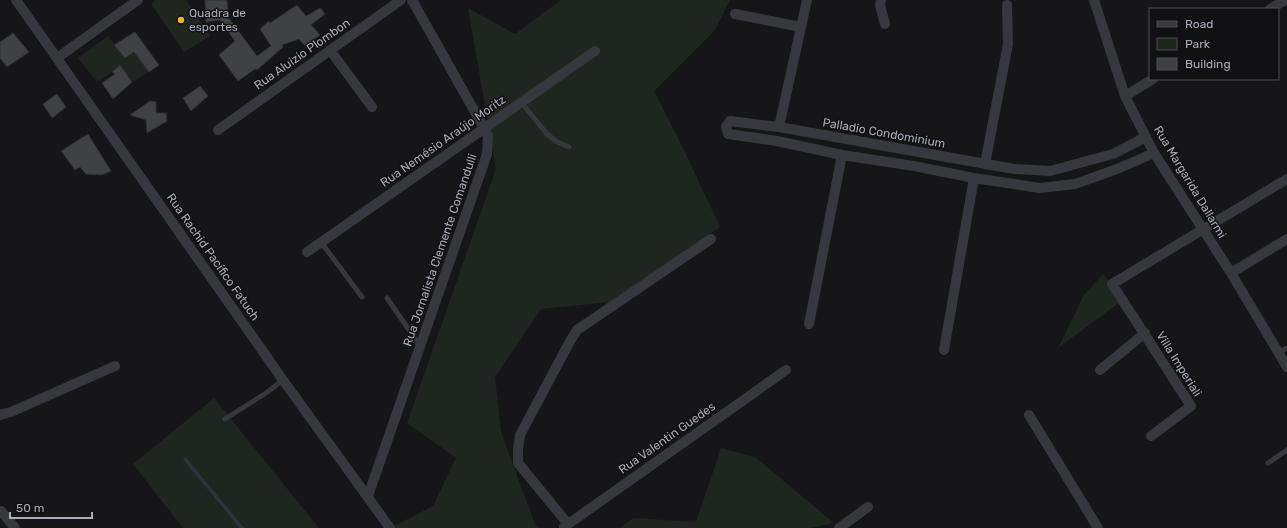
<svg xmlns="http://www.w3.org/2000/svg" width="1287" height="528" viewBox="0 0 1287 528" font-family="Rubik,sans-serif">
  <style>
    .green { fill: #1e261f }
    .lines { fill: none; stroke-linecap: round; stroke-linejoin: round }
    .stream { stroke: #2c353c; stroke-width: 3.5 }
    .building { fill: #404145; stroke: #303034 }
    .lane { stroke: #37383d; stroke-width: 5 }
    .street { stroke: #37383d; stroke-width: 10 }
    .poi-dot { fill: #f2b134; stroke: #111113; stroke-width: 1.5 }
    .labels { text-anchor: middle; stroke-width: 3; stroke-linejoin: round; paint-order: stroke }
    .poi-label { font-size: 12px; fill: #a8adb8; stroke: #111113; text-anchor: start }
    .street-label { font-size: 12px; fill: #a8adb8; stroke: #111113 }
  </style>
  <rect width="100%" height="100%" fill="#161618"/>
  <path class="green" d="M156 0H186L210 36 184 52 151 4Z
    M561 0H730L715 30 654 91 684 150 720 227 610 302 541 309 495 377 501 432 535 524 540 528H390L433 506 456 458 407 423 496 169 468 8 515 34Z
    M108 36 125 58 134 52 149 72 132 82 120 66 97 82 78 58Z
    M1103 274 1123 300 1058 348 1084 295Z
    M214 398 319 528H183L133 464Z
    M721 448 755 457 834 523 810 528H620L633 518 696 522Z"/>
  <g class="lines">
    <path class="stream" d="M185 459 242 528"/>
  </g>
  <path class="building" d="M205 0H227L228 17 257 56 271 46 260 29 269 21 270 23 297 5 306 16 320 8 325 14 311 25 320 35 305 46 299 39 282 45 283 47 257 70 255 69 238 81 219 55 235 41 220 20 206 22Z
    M135 32 159 65 149 72 134 52 125 58 114 45Z
    M13 33 29 52 7 67 0 58V42Z
    M120 65 132 82 113 99 102 83 115 74 112 72Z
    M200 86 208 96 191 111 183 98Z
    M57 94 66 107 52 118 43 104Z
    M150 101 156 102V113H166L167 121 147 133 146 120 130 115Z
    M88 134 111 171 102 175 86 174 80 167 75 170 61 151Z"/>
  <g class="lines">
    <path class="lane" d="M521 102 547 134 557 142 569 147
      M321 242 362 297
      M387 298 420 346
      M1278 352 1287 348
      M225 419 266 393 283 380
      M1268 463 1287 450"/>
    <path class="street" d="M16 0 283 380 390 528
      M881 0 880 5 885 24
      M1094 0 1125 96 1154 153 1231 273 1287 367
      M1270 9 1285 0
      M735 14 801 27
      M330 50 372 107
      M57 58 138 0
      M1125 96 1153 79
      M779 127 807 0
      M218 130 401 0
      M1146 137 1113 154 1050 171 1014 169 779 127 730 121 726 127 728 134 777 141 842 155 914 166 974 178 1040 188 1075 184 1117 169 1154 153
      M985 164 1008 44 1007 5
      M307 252 595 51
      M1231 273 1287 239
      M809 324 842 155
      M944 350 974 178
      M1100 370 1145 333
      M0 415 11 412 115 366
      M1029 415 1098 528
      M1151 436 1191 406 1112 284 1287 179
      M368 496 487 154 488 136 484 128 412 0
      M1 511 15 528
      M568 524 518 463V450L520 435 569 343 577 330 711 239
      M564 527 786 370
      M839 528 868 507"/>
  </g>
  <circle class="poi-dot" cx="181" cy="20" r="4"/>
  <g class="labels">
    <g class="poi-label">
      <text x="189" y="17">Quadra de<tspan x="189" dy="14">esportes</tspan></text>
    </g>
    <g class="street-label">
      <text transform="translate(302 54) rotate(-35)" y="4">Rua Aluizio Plombon</text>
      <text transform="translate(884 133) rotate(10)" y="4">Palladio Condominium</text>
      <text transform="translate(443 141) rotate(-35)" y="4">Rua Nemésio Araújo Moritz</text>
      <text transform="translate(1190 182) rotate(59)" y="4">Rua Margarida Dallarmi</text>
      <text transform="translate(440 250) rotate(-71)" y="4">Rua Jornalista Clemente Comandulli</text>
      <text transform="translate(213 257) rotate(55)" y="4">Rua Rachid Pacífico Fatuch</text>
      <text transform="translate(1179 364) rotate(58)" y="4">Villa Imperiali</text>
      <text transform="translate(667 438) rotate(-35)" y="4">Rua Valentin Guedes</text>
    </g>
  </g>
  <rect x="1149" y="8" width="130" height="72" fill="#111113" stroke="#4d4f55"/>
  <rect x="1157" y="21" width="20" height="6" fill="#37383d" stroke="#4d4f55"/>
  <text x="1185" y="28" font-size="12" fill="#a8adb8">Road</text>
  <rect x="1157" y="38" width="20" height="12" fill="#1e261f" stroke="#4d4f55"/>
  <text x="1185" y="48" font-size="12" fill="#a8adb8">Park</text>
  <rect x="1157" y="58" width="20" height="12" fill="#404145" stroke="#4d4f55"/>
  <text x="1185" y="68" font-size="12" fill="#a8adb8">Building</text>
  <path d="M10 512v6h82v-6" fill="none" stroke="#a8adb8" stroke-width="2"/>
  <text x="16" y="512" font-size="12" fill="#a8adb8" stroke="#111113" stroke-width="3" paint-order="stroke">50 m</text>
</svg>
